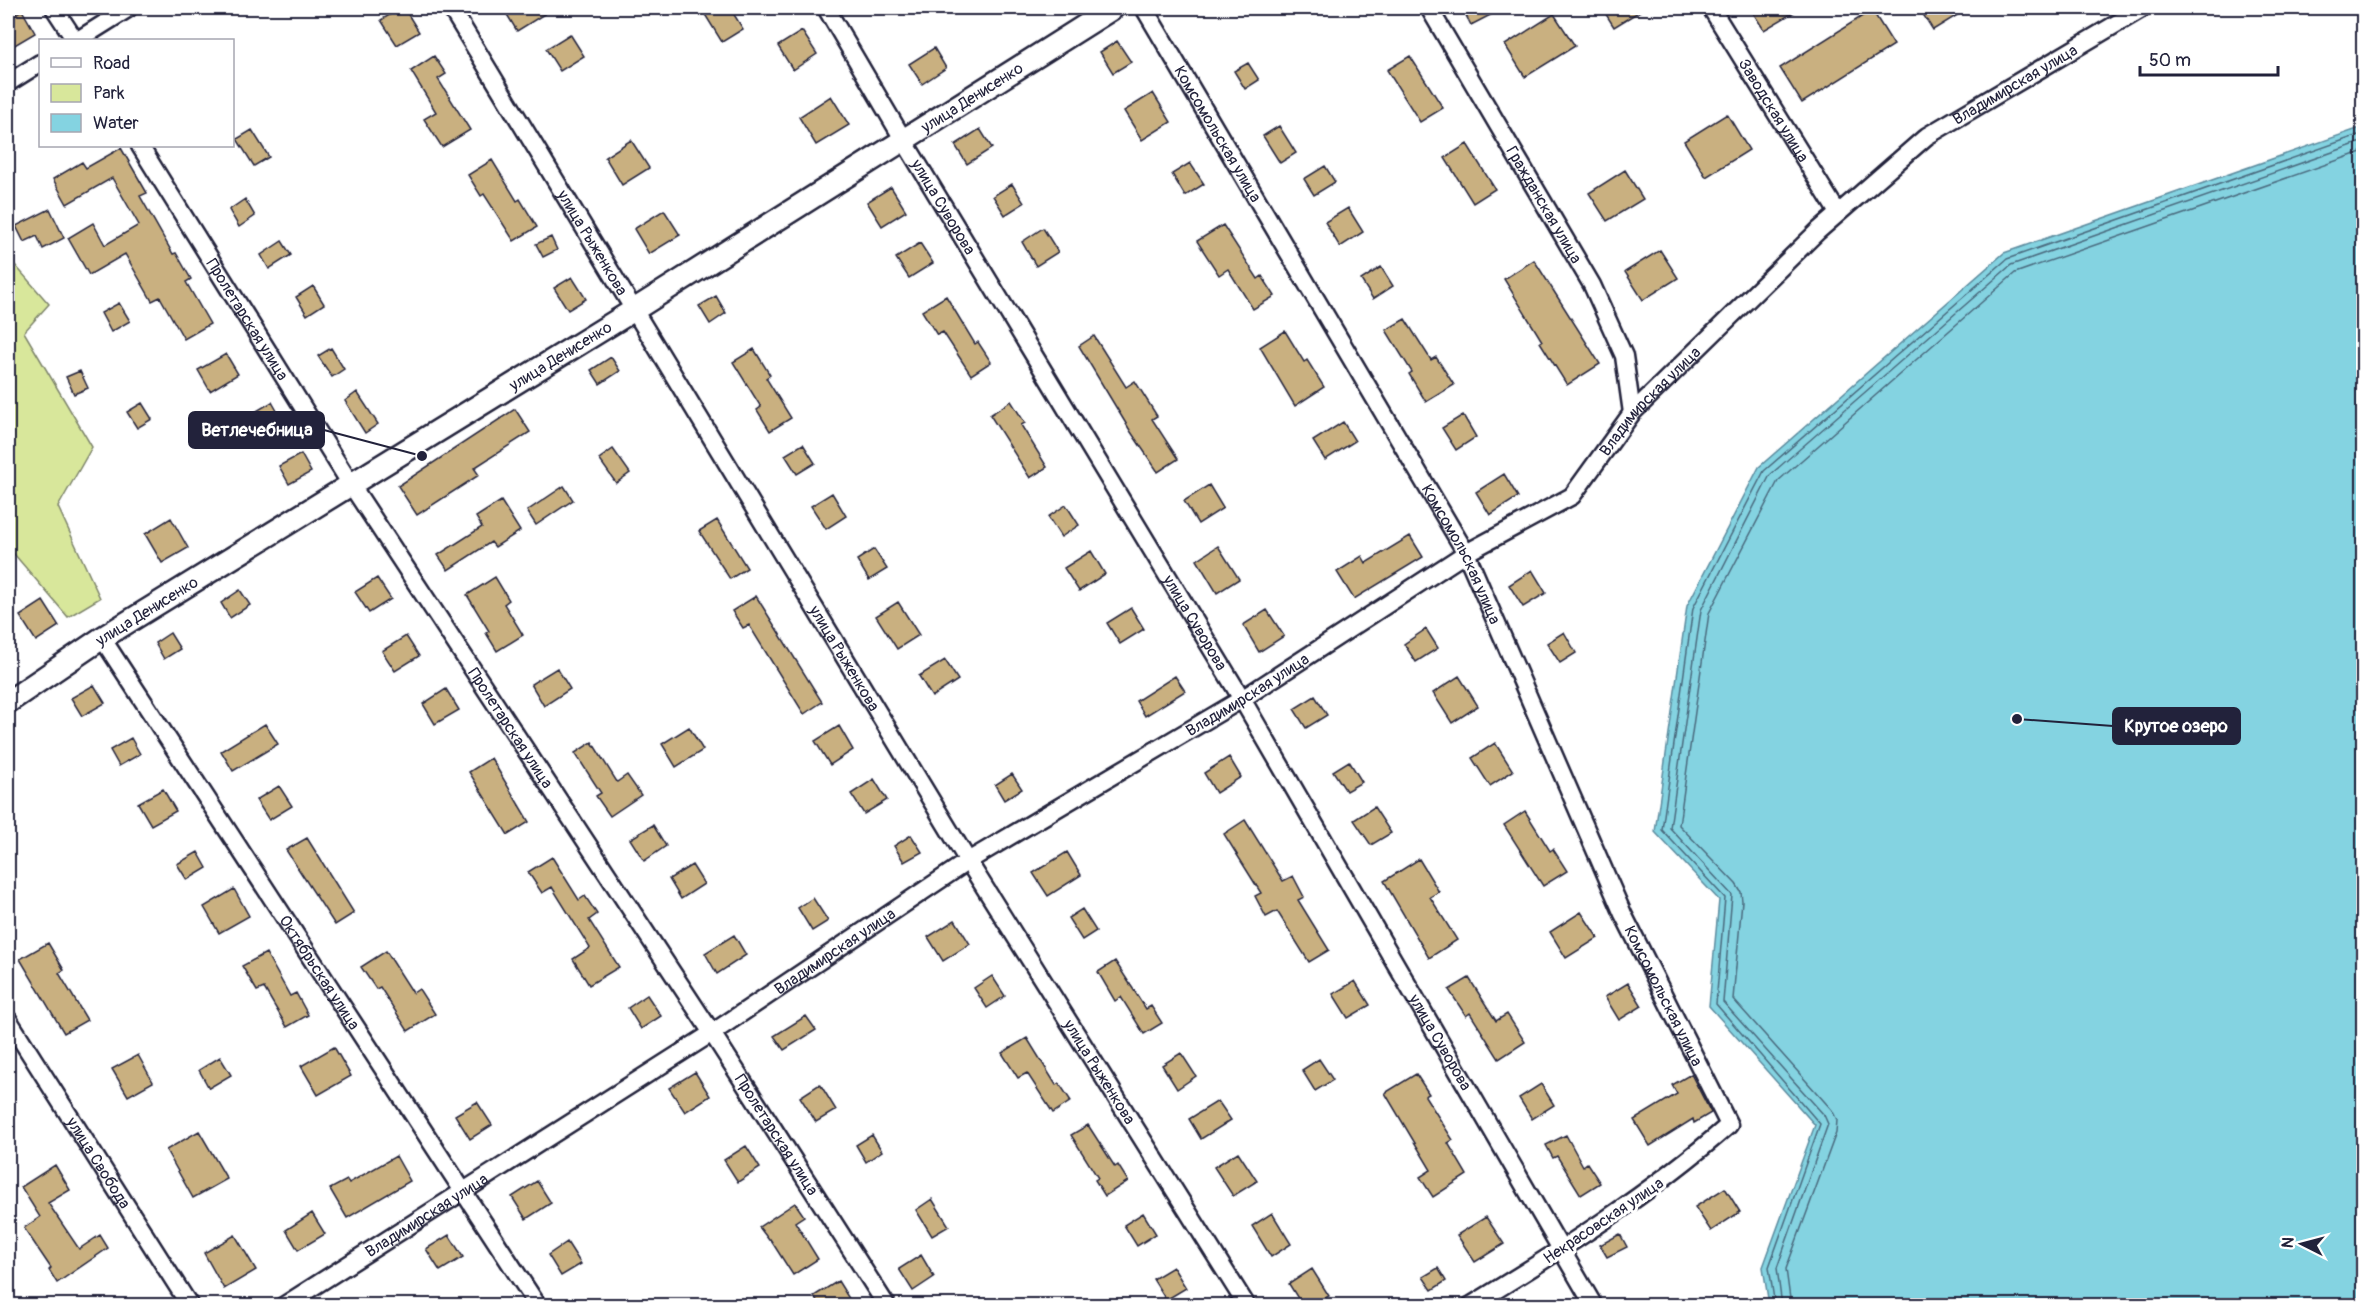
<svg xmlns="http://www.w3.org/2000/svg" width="2371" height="1313" viewBox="0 0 2371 1313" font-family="Pangolin,sans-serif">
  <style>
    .green { fill: #d8e79b; stroke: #7d846b; stroke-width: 1.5 }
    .water { fill: #84d3e1; stroke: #5d8c9f; stroke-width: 1.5 }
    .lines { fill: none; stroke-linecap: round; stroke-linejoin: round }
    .shore { stroke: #49697d; stroke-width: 1.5 }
    .building { fill: #c9b080; stroke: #22223b; stroke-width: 1.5 }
    .minor-casing { stroke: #22223b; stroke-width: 21 }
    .tertiary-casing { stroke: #22223b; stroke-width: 26 }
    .minor { stroke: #fff; stroke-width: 16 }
    .tertiary { stroke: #fff; stroke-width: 21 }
    .labels { text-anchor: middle; stroke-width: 6; stroke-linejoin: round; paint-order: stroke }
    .street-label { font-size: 16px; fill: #22223b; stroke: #fff }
    .leader { fill: none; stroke: #22223b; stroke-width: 2 }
    .callout-dot { fill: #22223b; stroke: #fff; stroke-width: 2 }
    .callout { fill: #22223b; stroke: #22223b; stroke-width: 2 }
    .callout-label { font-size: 18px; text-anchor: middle; font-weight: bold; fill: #fff }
  </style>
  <rect width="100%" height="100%" fill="#fff"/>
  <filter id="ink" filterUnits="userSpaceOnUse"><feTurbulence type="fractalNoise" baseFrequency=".0167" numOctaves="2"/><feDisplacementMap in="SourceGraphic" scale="12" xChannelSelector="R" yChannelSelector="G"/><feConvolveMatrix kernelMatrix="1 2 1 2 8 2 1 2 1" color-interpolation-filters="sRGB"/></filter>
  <g filter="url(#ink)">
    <path class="green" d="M8 257 49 304 24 332 92 447 58 507 100 598 68 617 8 547Z"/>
    <path class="water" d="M2363 127V1305H1769L1763 1267 1815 1125 1709 1006 1719 900 1655 832 1687 606 1759 467 2004 253Z"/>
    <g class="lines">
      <path class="shore" d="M1775 1306 1769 1267 1820 1124 1716 1004 1725 898 1662 830 1693 608 1764 471 2007 259 2364 133
        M1782 1306 1777 1268 1828 1124 1824 1115 1723 1002 1732 895 1670 828 1701 610 1770 475 2011 265 2364 141
        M1791 1306 1786 1269 1836 1133 1837 1120 1832 1110 1733 999 1742 901 1741 892 1736 884 1679 825 1709 613 1778 481 2015 273 2364 151"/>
    </g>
    <path class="building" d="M401 8H404L419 32 397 45 381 20Z
      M503 8H554L517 31Z
      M701 8H730L743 29 722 42Z
      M1462 8H1504L1471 25Z
      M1602 8H1645L1614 27Z
      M1750 8H1801L1764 30Z
      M1919 8H1969L1933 30Z
      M22 10 35 33 8 49V18Z
      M1872 10 1894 45 1802 103 1780 68Z
      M1554 14 1575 46 1525 77 1505 45Z
      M802 31 817 54 793 70 778 46Z
      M570 34 584 56 560 71 546 49Z
      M1117 41 1131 62 1113 73 1100 52Z
      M934 48 946 68 922 84 909 64Z
      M434 56 446 74 438 79 470 130 442 147 424 119 436 112 411 71Z
      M1410 56 1443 108 1420 122 1387 70Z
      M1248 63 1259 80 1245 89 1234 71Z
      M1153 93 1171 122 1142 140 1124 111Z
      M831 96 849 125 816 145 799 117Z
      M1727 114 1749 150 1706 177 1684 141Z
      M1279 126 1296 153 1280 163 1263 136Z
      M980 129 992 148 967 164 955 145Z
      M252 130 269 157 254 166 237 139Z
      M631 140 649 168 622 185 605 157Z
      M1467 144 1495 189 1473 203 1445 158Z
      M121 148 147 193 140 196 173 254 176 253 191 279 186 282 210 324 184 339 160 297 152 301 125 254 89 275 68 238 93 223 105 245 139 225 112 178 67 204 53 179 82 162 86 168Z
      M492 160 517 201 520 199 537 227 514 241 484 194 481 196 468 175Z
      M1190 163 1204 184 1185 196 1172 174Z
      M1325 166 1335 182 1314 195 1304 179Z
      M1625 170 1643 199 1607 221 1589 193Z
      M1012 184 1024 203 1005 215 993 196Z
      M891 187 906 211 882 226 867 202Z
      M245 199 255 216 239 227 229 210Z
      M1348 208 1363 232 1340 247 1325 222Z
      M50 209 64 238 43 249 37 236 24 242 16 226Z
      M664 210 680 235 649 254 634 229Z
      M1223 225 1258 279 1262 276 1275 296 1253 309 1228 269 1219 275 1197 241Z
      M1043 228 1058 252 1036 266 1022 242Z
      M551 237 557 250 543 257 536 244Z
      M282 241 291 255 269 269 261 255Z
      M920 243 933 263 909 278 896 258Z
      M1660 250 1678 278 1643 300 1625 272Z
      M1534 260 1600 364 1567 385 1540 342 1542 341 1504 279Z
      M1381 267 1393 286 1373 299 1361 280Z
      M572 277 586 299 568 310 554 288Z
      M313 286 324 304 307 315 296 297Z
      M716 296 726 313 710 324 699 306Z
      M946 296 975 344 978 342 991 362 971 375 943 332 937 335 922 311Z
      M119 303 130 321 111 332 101 313Z
      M1405 319 1431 360 1436 357 1454 385 1426 402 1409 374 1412 372 1386 330Z
      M1285 331 1304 362 1307 360 1324 387 1295 406 1260 347Z
      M1094 336 1126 387 1135 381 1157 416 1152 419 1178 459 1158 472 1131 432 1079 346Z
      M331 348 344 369 332 377 318 356Z
      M754 349 770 375 766 378 791 418 770 431 757 410 761 407 733 362Z
      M226 354 238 374 210 391 198 370Z
      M611 357 620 371 600 384 591 370Z
      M80 371 88 388 74 394 66 377Z
      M357 392 378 424 365 433 345 401Z
      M1011 401 1025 423 1021 425 1047 467 1030 478 990 415Z
      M272 402 281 418 252 435 243 419Z
      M142 403 152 419 137 428 127 412Z
      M515 409 530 432 474 468 479 475 417 515 398 486Z
      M1463 415 1476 437 1456 450 1442 428Z
      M1343 422 1355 441 1325 460 1313 441Z
      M803 444 815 463 797 474 785 455Z
      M613 449 630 473 616 483 599 459Z
      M301 454 311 472 289 484 279 466Z
      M1504 474 1518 497 1490 515 1476 492Z
      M1209 485 1223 508 1198 524 1184 501Z
      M564 486 573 500 536 525 527 511Z
      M832 493 846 516 826 529 811 506Z
      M501 501 520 531 495 547 491 542 448 570 438 555 482 527 476 517Z
      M1066 505 1079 525 1061 537 1048 517Z
      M171 518 188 548 162 563 145 534Z
      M717 520 747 568 730 579 699 531Z
      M1410 536 1423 557 1354 599 1337 572 1362 556 1366 563Z
      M1218 546 1239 579 1217 593 1197 560Z
      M874 549 887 569 869 580 857 560Z
      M1091 551 1105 574 1079 591 1064 568Z
      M1532 570 1546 593 1523 607 1509 585Z
      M495 577 509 600 504 604 523 635 497 651 486 633 489 631 467 595Z
      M377 578 391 599 369 613 355 592Z
      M240 590 250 605 230 618 221 603Z
      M756 596 822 702 804 714 749 625 743 628 732 611Z
      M43 601 59 626 36 641 20 616Z
      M898 602 919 635 897 649 876 616Z
      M1131 608 1144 629 1120 644 1107 623Z
      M1267 610 1284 636 1259 652 1243 625Z
      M1426 629 1438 648 1416 662 1404 644Z
      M1564 632 1576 653 1560 663 1547 643Z
      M170 633 180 649 164 659 155 643Z
      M406 636 419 656 395 671 382 651Z
      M945 660 958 680 932 697 919 676Z
      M557 668 570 689 544 706 531 684Z
      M1175 676 1185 691 1145 716 1136 701Z
      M1459 676 1478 706 1452 723 1433 693Z
      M94 685 105 703 82 716 71 698Z
      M446 689 459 710 435 724 423 704Z
      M1315 696 1327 715 1306 728 1294 709Z
      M265 724 278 744 233 771 221 751Z
      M839 726 853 750 830 765 815 741Z
      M689 727 703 750 676 767 662 744Z
      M131 738 140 754 119 766 110 750Z
      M592 742 617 782 627 775 641 795 610 816 596 796 601 793 575 753Z
      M1495 743 1513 771 1490 786 1472 758Z
      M1229 757 1241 777 1216 793 1204 773Z
      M491 758 529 822 508 835 469 772Z
      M1349 761 1362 782 1346 791 1333 771Z
      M1012 774 1022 789 1004 800 995 785Z
      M874 779 887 800 864 814 851 794Z
      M279 786 292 806 269 820 256 800Z
      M163 789 176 811 151 825 138 803Z
      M1374 807 1391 833 1371 845 1354 820Z
      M1525 811 1550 851 1553 849 1567 871 1543 886 1504 825Z
      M1245 820 1283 881 1293 876 1304 897 1298 900 1329 950 1309 962 1277 911 1266 917 1255 896 1261 893 1224 834Z
      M653 825 666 846 644 861 630 839Z
      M911 835 922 852 904 862 894 846Z
      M307 838 354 913 335 925 286 850Z
      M198 852 207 868 187 880 177 864Z
      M1067 852 1081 875 1048 896 1033 873Z
      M552 857 579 900 585 896 597 914 589 920 619 967 589 985 573 959 590 948 552 887 542 893 528 872Z
      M1419 859 1439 892 1430 897 1457 940 1429 958 1384 881Z
      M692 865 704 884 681 899 669 879Z
      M234 889 249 916 219 933 204 907Z
      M813 898 828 921 812 931 798 908Z
      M1082 909 1096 931 1082 940 1068 918Z
      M1581 912 1598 938 1566 958 1550 932Z
      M955 920 970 944 943 961 928 937Z
      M734 935 746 955 717 974 705 953Z
      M48 943 64 970 59 973 87 1020 64 1033 20 959Z
      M386 951 413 993 419 989 435 1014 408 1031 380 987 376 989 361 967Z
      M266 953 290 996 296 993 308 1015 287 1027 264 988 257 991 242 966Z
      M1115 961 1146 1009 1151 1006 1162 1023 1144 1034 1121 997 1115 1001 1098 972Z
      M992 976 1005 996 987 1008 974 988Z
      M1469 978 1496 1021 1507 1014 1525 1042 1499 1059 1470 1013 1466 1016 1449 990Z
      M1355 981 1370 1005 1348 1018 1333 994Z
      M1628 983 1642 1006 1619 1020 1605 997Z
      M647 995 661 1016 641 1029 628 1008Z
      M806 1016 816 1030 784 1050 774 1036Z
      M1027 1038 1056 1085 1059 1083 1071 1101 1053 1113 1027 1073 1018 1078 1002 1053Z
      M334 1047 351 1076 318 1095 301 1066Z
      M1181 1053 1196 1076 1177 1089 1162 1065Z
      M138 1055 153 1082 128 1096 112 1069Z
      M220 1057 231 1075 209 1088 199 1070Z
      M1319 1059 1333 1080 1315 1091 1302 1070Z
      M695 1072 710 1096 685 1112 669 1088Z
      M1416 1074 1429 1094 1425 1096 1453 1140 1448 1143 1467 1175 1433 1197 1420 1177 1431 1170 1385 1093Z
      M1691 1074 1711 1113 1694 1123 1693 1119 1650 1146 1634 1120 1677 1094 1672 1085Z
      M820 1084 836 1110 816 1122 800 1097Z
      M1541 1084 1554 1105 1532 1119 1519 1098Z
      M1218 1101 1231 1120 1201 1139 1189 1119Z
      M477 1102 492 1125 470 1139 455 1115Z
      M1088 1125 1115 1167 1118 1165 1128 1181 1105 1196 1095 1180 1098 1178 1071 1135Z
      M199 1131 227 1179 193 1198 166 1150Z
      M872 1135 882 1151 866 1162 856 1145Z
      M1566 1135 1583 1166 1587 1163 1600 1183 1581 1195 1557 1156 1553 1158 1546 1145Z
      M746 1146 760 1168 738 1182 724 1160Z
      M1238 1152 1257 1181 1233 1196 1214 1167Z
      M396 1156 410 1181 347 1218 330 1189 347 1180 349 1183Z
      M55 1165 70 1190 48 1203 79 1249 100 1235 108 1248 57 1283 49 1270 51 1268 24 1228 40 1217 21 1187Z
      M537 1181 551 1203 526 1219 512 1197Z
      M1725 1188 1740 1212 1711 1231 1695 1207Z
      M932 1199 949 1226 932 1236 916 1210Z
      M795 1203 804 1216 795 1222 818 1259 793 1275 770 1239 769 1240 759 1227Z
      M312 1213 325 1234 298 1250 286 1230Z
      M1143 1213 1156 1234 1137 1246 1124 1225Z
      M1272 1213 1291 1244 1271 1257 1252 1226Z
      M1486 1217 1504 1244 1475 1262 1457 1235Z
      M1620 1234 1627 1247 1607 1257 1600 1245Z
      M235 1235 256 1270 224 1289 204 1253Z
      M449 1235 463 1257 440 1271 426 1249Z
      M567 1242 581 1264 561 1276 548 1255Z
      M921 1255 934 1277 913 1291 899 1269Z
      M1173 1267 1186 1288 1166 1300 1153 1279Z
      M1438 1268 1446 1281 1432 1290 1423 1277Z
      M1312 1269 1329 1296 1313 1305H1302L1289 1284Z
      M838 1281 853 1305H820L814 1296Z"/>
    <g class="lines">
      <defs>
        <g id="minor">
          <path d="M54 8 75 40"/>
          <path id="s1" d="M451 8 968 861 1247 1306"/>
          <path id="s2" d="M826 8 903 139 1242 699 1594 1306"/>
          <path id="s3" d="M1144 8 1466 553 1623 914 1729 1125C1649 1195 1560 1251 1470 1306"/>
          <path id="s4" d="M1429 8 1592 285 1624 356 1632 413"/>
          <path id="s5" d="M1711 8 1838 213"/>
          <path d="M78 40 129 8"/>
          <path d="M8 83 40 63"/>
          <path id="s6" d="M140 146 350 483 712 1033 887 1306"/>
          <path id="s7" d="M102 638 538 1306"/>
          <path id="s8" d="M8 1019 190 1306"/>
          <path id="s9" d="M283 1306 712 1033 968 861 1242 699 1466 553 1572 496 1632 413 1818 231 1927 136 2143 8"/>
        </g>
        <g id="tertiary">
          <path id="s10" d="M8 702 102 638 634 310 1113 8"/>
        </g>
      </defs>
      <use href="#minor" class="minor-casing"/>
      <use href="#tertiary" class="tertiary-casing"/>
      <use href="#minor" class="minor"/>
      <use href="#tertiary" class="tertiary"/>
    </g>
  </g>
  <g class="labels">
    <g class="street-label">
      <text dy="6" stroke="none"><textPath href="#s9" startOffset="2132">Владимирская улица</textPath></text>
      <text dy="6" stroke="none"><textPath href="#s10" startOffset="1138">улица Денисенко</textPath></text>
      <text dy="6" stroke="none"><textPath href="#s5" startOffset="120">Заводская улица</textPath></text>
      <text dy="6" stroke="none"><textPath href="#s3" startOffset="146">Комсомольская улица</textPath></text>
      <text dy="6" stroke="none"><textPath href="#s4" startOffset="228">Гражданская улица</textPath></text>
      <text dy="6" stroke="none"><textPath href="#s2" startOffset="231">улица Суворова</textPath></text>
      <text dy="6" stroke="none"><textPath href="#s1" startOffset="274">улица Рыженкова</textPath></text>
      <text dy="6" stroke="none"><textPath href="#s6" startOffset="204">Пролетарская улица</textPath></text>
      <text dy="6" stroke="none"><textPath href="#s10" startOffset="652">улица Денисенко</textPath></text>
      <text dy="6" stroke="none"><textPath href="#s9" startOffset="1646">Владимирская улица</textPath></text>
      <text dy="6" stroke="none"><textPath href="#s3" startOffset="632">Комсомольская улица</textPath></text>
      <text dy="6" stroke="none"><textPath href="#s10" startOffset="166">улица Денисенко</textPath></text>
      <text dy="6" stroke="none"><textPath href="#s2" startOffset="717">улица Суворова</textPath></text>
      <text dy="6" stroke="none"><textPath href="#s1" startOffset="760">улица Рыженкова</textPath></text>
      <text dy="6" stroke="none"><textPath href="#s9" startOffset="1142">Владимирская улица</textPath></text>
      <text dy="6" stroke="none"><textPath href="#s6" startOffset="690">Пролетарская улица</textPath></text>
      <text dy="6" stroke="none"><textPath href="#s9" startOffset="656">Владимирская улица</textPath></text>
      <text dy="6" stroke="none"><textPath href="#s7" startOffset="399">Октябрьская улица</textPath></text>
      <text dy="6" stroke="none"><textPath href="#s3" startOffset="1118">Комсомольская улица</textPath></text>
      <text dy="6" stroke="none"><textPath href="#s2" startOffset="1203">улица Суворова</textPath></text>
      <text dy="6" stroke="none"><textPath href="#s1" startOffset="1246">улица Рыженкова</textPath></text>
      <text dy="6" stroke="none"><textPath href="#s6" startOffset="1176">Пролетарская улица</textPath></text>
      <text dy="6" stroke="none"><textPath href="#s8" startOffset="170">улица Свобода</textPath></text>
      <text dy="6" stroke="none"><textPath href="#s9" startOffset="170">Владимирская улица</textPath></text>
      <text transform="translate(1603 1220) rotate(-34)" y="6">Некрасовская улица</text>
    </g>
  </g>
  <path class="leader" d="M422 456L324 430M2017 719L2113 726"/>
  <g class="callout-dot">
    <circle cx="422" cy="456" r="6"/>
    <circle cx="2017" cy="719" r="6"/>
  </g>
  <g class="callout">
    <rect x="189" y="412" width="135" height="36" rx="6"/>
    <rect x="2113" y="708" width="127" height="36" rx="6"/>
  </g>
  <g class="callout-label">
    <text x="257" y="436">Ветлечебница</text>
    <text x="2176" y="732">Крутое озеро</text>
  </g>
  <rect width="2371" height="1313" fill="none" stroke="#fff" stroke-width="30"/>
  <rect x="15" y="15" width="2341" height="1283" fill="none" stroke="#22223b" stroke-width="2" filter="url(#ink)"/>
  <rect x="39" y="39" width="195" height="108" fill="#ffffff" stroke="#a7a7b1" stroke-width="1.5"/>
  <rect x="51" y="58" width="30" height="9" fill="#ffffff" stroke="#a7a7b1" stroke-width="1.5"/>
  <text x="93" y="69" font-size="18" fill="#22223b">Road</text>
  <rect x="51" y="84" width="30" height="18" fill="#d8e79b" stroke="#a7a7b1" stroke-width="1.5"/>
  <text x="93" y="99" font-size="18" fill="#22223b">Park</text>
  <rect x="51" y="114" width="30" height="18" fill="#84d3e1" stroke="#a7a7b1" stroke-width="1.5"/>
  <text x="93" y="129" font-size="18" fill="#22223b">Water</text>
  <g transform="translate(2302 1244) rotate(276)" stroke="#ffffff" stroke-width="4.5" paint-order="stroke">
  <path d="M0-4.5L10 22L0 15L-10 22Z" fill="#22223b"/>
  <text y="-9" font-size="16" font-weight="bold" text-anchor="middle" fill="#22223b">N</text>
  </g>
  <path d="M2140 66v9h138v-9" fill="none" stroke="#22223b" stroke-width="3"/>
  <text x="2149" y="66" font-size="18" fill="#22223b" stroke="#ffffff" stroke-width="4.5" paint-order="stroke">50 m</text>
</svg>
